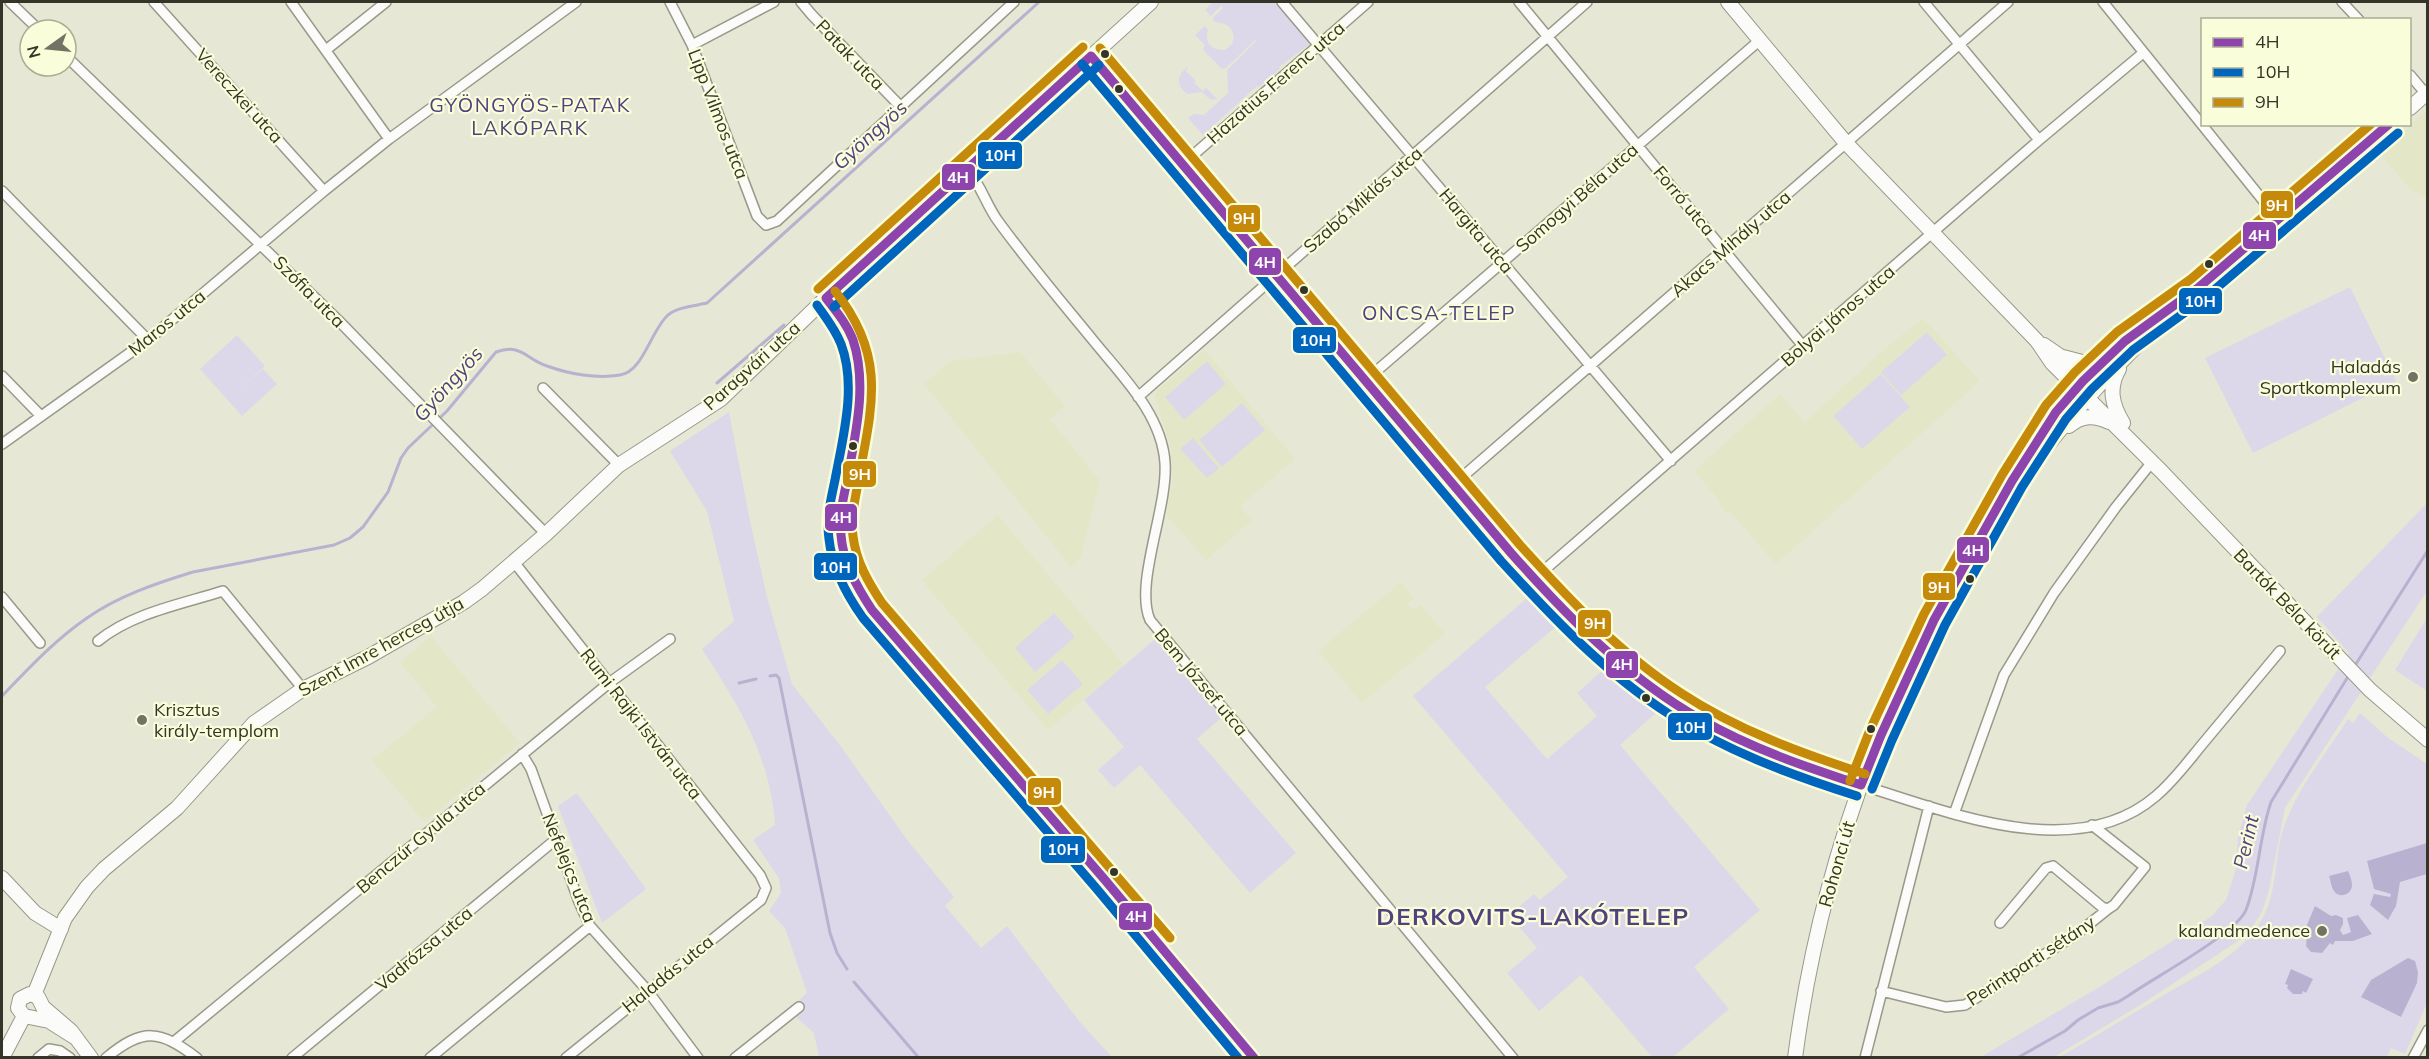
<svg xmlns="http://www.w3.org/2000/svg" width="2429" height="1059" viewBox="0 0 2429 1059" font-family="Mulish,sans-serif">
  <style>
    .built { fill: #e4e7c7 }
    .green { fill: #ddd8e9 }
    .water { fill: #b8b2d0 }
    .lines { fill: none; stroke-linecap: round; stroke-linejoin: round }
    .stream { stroke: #b8b2d0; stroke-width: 3 }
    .street-casing { stroke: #99998b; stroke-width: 12 }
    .secondary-casing { stroke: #99998b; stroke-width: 16 }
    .street { stroke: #fbfbf9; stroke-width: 9 }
    .secondary { stroke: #fbfbf9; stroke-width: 14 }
    .bus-1-casing { stroke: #f9fdd9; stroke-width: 14 }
    .bus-2-casing { stroke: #f9fdd9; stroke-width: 14 }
    .bus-3-casing { stroke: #f9fdd9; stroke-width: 14 }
    .bus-1 { stroke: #8e44ad; stroke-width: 9 }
    .bus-2 { stroke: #0065bd; stroke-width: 9 }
    .bus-3 { stroke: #c68a0a; stroke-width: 9 }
    .bus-dot { fill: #343528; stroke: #f9fdd9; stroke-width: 2 }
    .poi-dot { fill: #727364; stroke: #f9fdd9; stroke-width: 2 }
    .labels { text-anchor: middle; stroke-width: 4.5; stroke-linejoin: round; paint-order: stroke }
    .street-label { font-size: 18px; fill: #343528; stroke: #f9fdd9 }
    .poi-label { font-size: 18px; fill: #343528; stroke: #f9fdd9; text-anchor: end }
    .neighbourhood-label { font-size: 20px; letter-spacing: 1.5px; fill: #51427f; stroke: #f9fdd9 }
    .water-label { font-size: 20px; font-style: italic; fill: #514180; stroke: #f9fdd9 }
    .district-label { font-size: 24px; font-weight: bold; letter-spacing: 1.5px; fill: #51427f; stroke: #f9fdd9 }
    .line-badge { stroke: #f9fdd9; stroke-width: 2 }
    .badge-label { font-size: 16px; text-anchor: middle; font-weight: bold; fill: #fff }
  </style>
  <rect width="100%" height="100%" fill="#e6e7d4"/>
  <path class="built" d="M2427 110V198L2410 189 2379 153Z
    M1923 318 1980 381 1776 564 1730 512 1728 513 1718 503 1720 501 1694 471 1780 394 1805 422 1887 347Z
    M1205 350 1295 459 1240 506 1252 520 1206 560 1166 515 1173 480 1170 445 1155 397 1156 391Z
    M1020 352 1065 406 1050 419 1100 481 1081 557 1071 567 924 384 951 361Z
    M998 515 1124 665 1048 730 922 580Z
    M1401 582 1414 598 1407 604 1413 610 1420 604 1445 634 1362 703 1318 651Z
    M431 636 520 743 424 822 372 760 437 707 400 662Z"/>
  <path class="green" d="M1213 2H1274L1310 44 1279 67 1280 69 1259 87 1257 86 1203 135 1188 118 1194 114 1204 115 1228 93 1227 70 1256 41 1255 40 1226 68 1222 69 1203 50 1205 45 1195 35 1205 26 1208 30C1204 43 1212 51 1225 50L1232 44 1234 37C1231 22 1223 25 1213 21V18L1223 8 1221 6 1211 16 1205 10Z
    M1188 66 1186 71 1196 81 1194 83 1203 91 1206 88 1217 99 1211 100 1202 92 1187 94C1175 84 1177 76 1188 66Z
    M2350 287 2396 381 2253 453 2205 358Z
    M1927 332 1947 355 1901 395 1881 372Z
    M237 335 265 366 241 388 263 369 277 384 242 416 200 369Z
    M1207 361 1226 384 1184 420 1165 397Z
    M1881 374 1910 407 1862 449 1833 416Z
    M1242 403 1265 430 1222 467 1199 440Z
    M729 412 750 521 767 597 792 684 842 748 908 841 954 897 945 906 981 948 1007 926 1079 1021 1112 1057H819L814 1033 788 1010 807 993 785 928 769 911 781 893 779 878 753 840 775 825C770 755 739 706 702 649L734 621 707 511 670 451Z
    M1193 438 1219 468 1207 478 1180 449Z
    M2427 503V591L2285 808 2269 890 2262 912 2247 935 2142 1004 2054 1057 1979 1058 2101 986 2212 916 2226 900 2236 869 2238 836 2247 805 2349 653 2317 617Z
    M1534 592 1560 623 1485 687 1547 759 1597 716 1577 693 1613 661 1657 712 1620 745 1760 910 1694 967 1729 1009 1673 1057H1652L1581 975 1539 1011 1507 973 1537 948 1509 915 1534 894 1540 900 1568 877 1413 696Z
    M1054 613 1075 637 1035 672 1015 648Z
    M2427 618 2428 691H2427L2395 670Z
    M1155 639 1222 717 1197 739 1296 853 1250 893 1140 765 1114 788 1098 770 1124 747 1084 700Z
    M1062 660 1083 684 1048 714 1027 690Z
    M2360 713 2387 737 2427 764V1003L2405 1054 2391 1048 2386 1058H2058C2094 1037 2129 1016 2164 995 2197 975 2241 956 2261 921 2277 894 2274 863 2282 833 2293 794 2326 754 2348 719L2353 723Z
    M577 793 646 889 602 923 558 806Z"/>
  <path class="water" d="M2427 843V874L2400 882 2396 906 2388 920 2370 905 2374 894 2390 897 2391 894 2374 889 2367 861Z
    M2348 871C2350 875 2352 881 2352 885 2352 895 2339 899 2334 891 2331 887 2331 881 2329 876Z
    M2315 906 2331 916 2336 915 2343 918V924L2340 930 2343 935 2351 932 2347 918 2358 915 2372 934 2353 941H2335L2333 945 2330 943 2322 953 2311 952 2306 946 2307 934 2304 932Z
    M2408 958 2415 961 2418 972 2417 983 2401 1017 2361 997 2371 980Z
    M2291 969 2313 979 2306 993 2303 991 2302 994H2293L2287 988 2288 985 2285 984Z"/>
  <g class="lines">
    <path class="stream" d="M717 383 784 325
      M2354 667 2428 550
      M770 676 776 675 779 678 830 933 837 953 847 969
      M739 683 756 679
      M2 696C28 669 56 639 87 618 118 596 157 583 193 572L334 545 350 538 363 527 388 492 401 458 408 448 447 411 496 352C521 343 526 359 547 366 569 374 597 379 620 375 643 372 651 330 668 315 678 307 694 306 707 303L1039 2
      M854 982 919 1058
      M2017 1058 2065 1031 2078 1020 2098 1008 2118 1002 2128 996C2153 978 2236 934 2246 910 2259 876 2259 837 2271 802L2349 675"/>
    <defs>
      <path id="street" d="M10 2 39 30
        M154 2 324 191
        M291 2 389 139
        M670 2 692 45 757 216 766 225 777 221 1014 2
        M801 2 812 15 901 107
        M1282 2 1671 461
        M1519 2 1803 346
        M1924 2 2039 140
        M2103 2 2278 219
        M2342 2 2359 20
        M692 45 774 2
        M326 50 386 2
        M66 56 339 321 546 534
        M2410 75 2426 94
        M1183 164 1368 2
        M967 170C981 184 986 205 998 221 1027 261 1060 300 1092 339 1121 375 1162 414 1165 463 1168 508 1134 584 1150 620L1513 1058
        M2 191 148 340
        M826 298C878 352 857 418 846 484 843 498 840 511 840 525 840 556 854 584 872 610L1105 880 1254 1058
        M2 376 41 416
        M1366 380 1760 40
        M543 388 619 465
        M1138 397 1587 2
        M2 444 148 340 324 191 389 139 576 2
        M1453 485 2008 2
        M514 562 760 875 766 888 761 900 566 1058
        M1534 579 2039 140 2143 53
        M2 597 40 643
        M98 641C132 613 182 604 223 591L303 689
        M522 754 531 769 579 902 590 926 647 990 698 1058
        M1861 785C1948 812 2076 865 2156 796 2175 780 2189 760 2205 741 2230 711 2255 681 2280 651
        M1954 814 2004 675 2054 593 2116 507 2152 462
        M2000 923 2046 868 2053 866 2102 907 2108 909 2114 905 2145 867 2092 825
        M1881 991 1946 1007 1965 1005 2078 933 2108 909
        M175 1041 609 683 670 639
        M38 1058 49 1049 60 1051 70 1058
        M106 1058C143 1027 160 1030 197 1058
        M292 1058 555 840
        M430 1058 590 926
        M735 1058 799 1007
        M1865 1058 1929 806
        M2413 1058 2428 1030"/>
      <path id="secondary" d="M1728 2 1846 143 2037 341 2052 363 2162 472 2370 690 2428 740
        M1091 56C1190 172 1288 288 1386 403 1470 501 1546 610 1651 687 1714 734 1787 762 1861 785
        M2410 108 2428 92
        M2044 345 2060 356 2089 387
        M2063 357 2086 363 2104 360
        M2119 369C2108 388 2112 405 2123 423
        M2069 426C2082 415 2094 415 2109 422
        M2015 476C2029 454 2042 431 2058 410 2087 373 2123 340 2161 313
        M2 878 35 913 61 929
        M34 995 65 918 87 887 104 869 177 808 254 723 303 689 368 657 464 602 482 589 546 534 619 465 721 399 826 298 1151 2
        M76 1038 49 1021 24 1016 18 1008 20 999 30 994 38 997 43 1007 71 1031 91 1058
        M2 1058 24 1016
        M1795 1058C1827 815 1927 575 2092 393 2182 293 2289 211 2390 124"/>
    </defs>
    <use href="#street" class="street-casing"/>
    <use href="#secondary" class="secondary-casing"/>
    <use href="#street" class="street"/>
    <use href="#secondary" class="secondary"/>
    <defs>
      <path id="bus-1" d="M1091 56 1511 553C1567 616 1626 677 1700 719 1750 748 1806 767 1861 785
        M826 298C836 311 847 324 853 340 868 385 855 436 847 481 843 499 839 516 841 535 843 563 857 587 872 610L1105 880 1254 1058
        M826 298 1091 56
        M1861 785 1881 735 1934 620 2012 481 2056 412 2083 381 2125 341 2198 288 2389 124"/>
      <path id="bus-2" d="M1082 64 1501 561C1552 617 1605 673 1669 714 1728 752 1792 775 1857 796
        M817 305C826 318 835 329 841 344 857 386 843 437 835 480 831 499 826 518 829 539 832 568 846 594 863 618L1096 888 1238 1058
        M834 307 1099 65
        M1872 789 1892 740 1945 625 2022 487 2066 419 2092 389 2133 350 2206 297 2398 133"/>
      <path id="bus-3" d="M1100 48 1520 545C1569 599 1619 653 1681 693 1737 730 1801 753 1865 774
        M818 289 1083 47
        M835 291C886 355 873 403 859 477 856 497 850 516 853 536 856 561 868 582 882 603L1170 938
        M1850 781 1870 730 1924 614 2002 475 2046 405 2075 372 2117 332 2191 279 2371 124"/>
    </defs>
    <use href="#bus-1" class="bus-1-casing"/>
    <use href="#bus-2" class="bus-2-casing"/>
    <use href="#bus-3" class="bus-3-casing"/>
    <use href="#bus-1" class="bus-1"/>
    <use href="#bus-2" class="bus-2"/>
    <use href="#bus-3" class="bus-3"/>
  </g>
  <g class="bus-dot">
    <circle cx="1105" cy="54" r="5"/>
    <circle cx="1119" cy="89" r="5"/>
    <circle cx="2209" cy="264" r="5"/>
    <circle cx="1304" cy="290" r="5"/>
    <circle cx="853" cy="446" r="5"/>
    <circle cx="1970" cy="579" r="5"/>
    <circle cx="1646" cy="698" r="5"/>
    <circle cx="1871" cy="729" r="5"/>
    <circle cx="1114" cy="872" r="5"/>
  </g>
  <g class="poi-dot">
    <circle cx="2413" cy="377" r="6"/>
    <circle cx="142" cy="720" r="6"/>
    <circle cx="2322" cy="931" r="6"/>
  </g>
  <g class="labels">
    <g class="street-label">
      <text transform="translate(850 55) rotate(46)" y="6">Patak utca</text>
      <text transform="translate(1276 83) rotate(-41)" y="6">Hazatius Ferenc utca</text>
      <text transform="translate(239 96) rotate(48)" y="6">Vereczkei utca</text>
      <text transform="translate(718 114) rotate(69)" y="6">Lipp Vilmos utca</text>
      <text transform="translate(1577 198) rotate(-41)" y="6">Somogyi Béla utca</text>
      <text transform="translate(1363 200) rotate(-41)" y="6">Szabó Miklós utca</text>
      <text transform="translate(1684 201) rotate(50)" y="6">Forró utca</text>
      <text transform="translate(1476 231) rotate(50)" y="6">Hargita utca</text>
      <text transform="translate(1731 244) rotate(-41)" y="6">Akacs Mihály utca</text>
      <text transform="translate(309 292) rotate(45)" y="6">Szófia utca</text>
      <text transform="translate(1838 316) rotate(-41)" y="6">Bolyai János utca</text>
      <text transform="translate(167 323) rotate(-39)" y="6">Maros utca</text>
      <text transform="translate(752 366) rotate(-42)" y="6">Paragvári utca</text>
      <text transform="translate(2287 604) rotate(46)" y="6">Bartók Béla körút</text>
      <text transform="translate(381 647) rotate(-29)" y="6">Szent Imre herceg útja</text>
      <text transform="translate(1201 682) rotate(50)" y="6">Bem József utca</text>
      <text transform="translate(641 724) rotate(52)" y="6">Rumi Rajki István utca</text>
      <text transform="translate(421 838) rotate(-40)" y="6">Benczúr Gyula utca</text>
      <text transform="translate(1837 864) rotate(-74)" y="6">Rohonci út</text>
      <text transform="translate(569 868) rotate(68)" y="6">Nefelejcs utca</text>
      <text transform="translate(424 949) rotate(-40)" y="6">Vadrózsa utca</text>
      <text transform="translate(2031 961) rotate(-33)" y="6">Perintparti sétány</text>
      <text transform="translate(668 974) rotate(-39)" y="6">Haladás utca</text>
    </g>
    <g class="poi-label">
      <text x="2401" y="373">Haladás<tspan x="2401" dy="21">Sportkomplexum</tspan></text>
      <text x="154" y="716" text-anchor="start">Krisztus<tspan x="154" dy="21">király-templom</tspan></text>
      <text x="2310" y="937">kalandmedence</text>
    </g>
    <g class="neighbourhood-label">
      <text x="530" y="112">GYÖNGYÖS-PATAK<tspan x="530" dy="23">LAKÓPARK</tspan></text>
      <text x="1439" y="320">ONCSA-TELEP</text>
    </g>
    <g class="water-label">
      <text transform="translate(870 135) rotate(-42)" y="7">Gyöngyös</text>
      <text transform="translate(448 384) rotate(-48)" y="7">Gyöngyös</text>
      <text transform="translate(2246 842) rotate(-77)" y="7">Perint</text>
    </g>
    <g class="district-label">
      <text x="1533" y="925">DERKOVITS-LAKÓTELEP</text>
    </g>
  </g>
  <g class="line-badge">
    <rect x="977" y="141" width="46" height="29" rx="6" fill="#0065bd"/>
    <rect x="941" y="163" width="35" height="28" rx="6" fill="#8e44ad"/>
    <rect x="2260" y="190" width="34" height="29" rx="6" fill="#c68a0a"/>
    <rect x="1227" y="204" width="34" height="29" rx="6" fill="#c68a0a"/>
    <rect x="2242" y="221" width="35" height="29" rx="6" fill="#8e44ad"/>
    <rect x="1248" y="247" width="34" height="29" rx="6" fill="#8e44ad"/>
    <rect x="2178" y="287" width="45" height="28" rx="6" fill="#0065bd"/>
    <rect x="1292" y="326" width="45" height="28" rx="6" fill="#0065bd"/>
    <rect x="842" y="460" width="35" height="28" rx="6" fill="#c68a0a"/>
    <rect x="824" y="503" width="34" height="29" rx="6" fill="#8e44ad"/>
    <rect x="1956" y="536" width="34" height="28" rx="6" fill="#8e44ad"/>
    <rect x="813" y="552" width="45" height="29" rx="6" fill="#0065bd"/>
    <rect x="1922" y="572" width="34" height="29" rx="6" fill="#c68a0a"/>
    <rect x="1577" y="609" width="35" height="29" rx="6" fill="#c68a0a"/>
    <rect x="1605" y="650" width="34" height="29" rx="6" fill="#8e44ad"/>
    <rect x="1667" y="712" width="46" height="29" rx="6" fill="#0065bd"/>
    <rect x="1027" y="777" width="35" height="29" rx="6" fill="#c68a0a"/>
    <rect x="1040" y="835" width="46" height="29" rx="6" fill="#0065bd"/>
    <rect x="1118" y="902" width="35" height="29" rx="6" fill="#8e44ad"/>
  </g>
  <g class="badge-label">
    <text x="1000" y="161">10H</text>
    <text x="958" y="183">4H</text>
    <text x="2277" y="211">9H</text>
    <text x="1244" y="224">9H</text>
    <text x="2259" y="241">4H</text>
    <text x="1265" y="268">4H</text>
    <text x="2200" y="307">10H</text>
    <text x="1315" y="346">10H</text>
    <text x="860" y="480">9H</text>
    <text x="841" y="523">4H</text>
    <text x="1973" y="556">4H</text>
    <text x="835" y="573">10H</text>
    <text x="1939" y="593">9H</text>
    <text x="1595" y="629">9H</text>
    <text x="1622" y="670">4H</text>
    <text x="1690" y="733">10H</text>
    <text x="1044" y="798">9H</text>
    <text x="1063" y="855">10H</text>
    <text x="1136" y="922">4H</text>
  </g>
  <rect width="2429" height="1059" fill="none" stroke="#343528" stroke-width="6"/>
  <rect x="2201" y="18" width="210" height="108" fill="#f9fdd9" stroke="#aaad92" stroke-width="1.5"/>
  <rect x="2213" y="38" width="30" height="9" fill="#8e44ad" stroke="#aaad92" stroke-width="1.5"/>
  <text x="2255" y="48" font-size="18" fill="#343528">4H</text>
  <rect x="2213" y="68" width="30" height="9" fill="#0065bd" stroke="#aaad92" stroke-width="1.5"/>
  <text x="2255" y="78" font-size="18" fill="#343528">10H</text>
  <rect x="2213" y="98" width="30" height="9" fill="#c68a0a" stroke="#aaad92" stroke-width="1.5"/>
  <text x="2255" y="108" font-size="18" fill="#343528">9H</text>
  <g transform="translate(48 48) rotate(255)"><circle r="28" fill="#f9fdd9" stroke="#aaad92" stroke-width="1.5"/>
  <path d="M0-4.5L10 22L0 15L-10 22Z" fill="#727364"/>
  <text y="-9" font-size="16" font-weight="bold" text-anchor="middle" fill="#343528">N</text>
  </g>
</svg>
